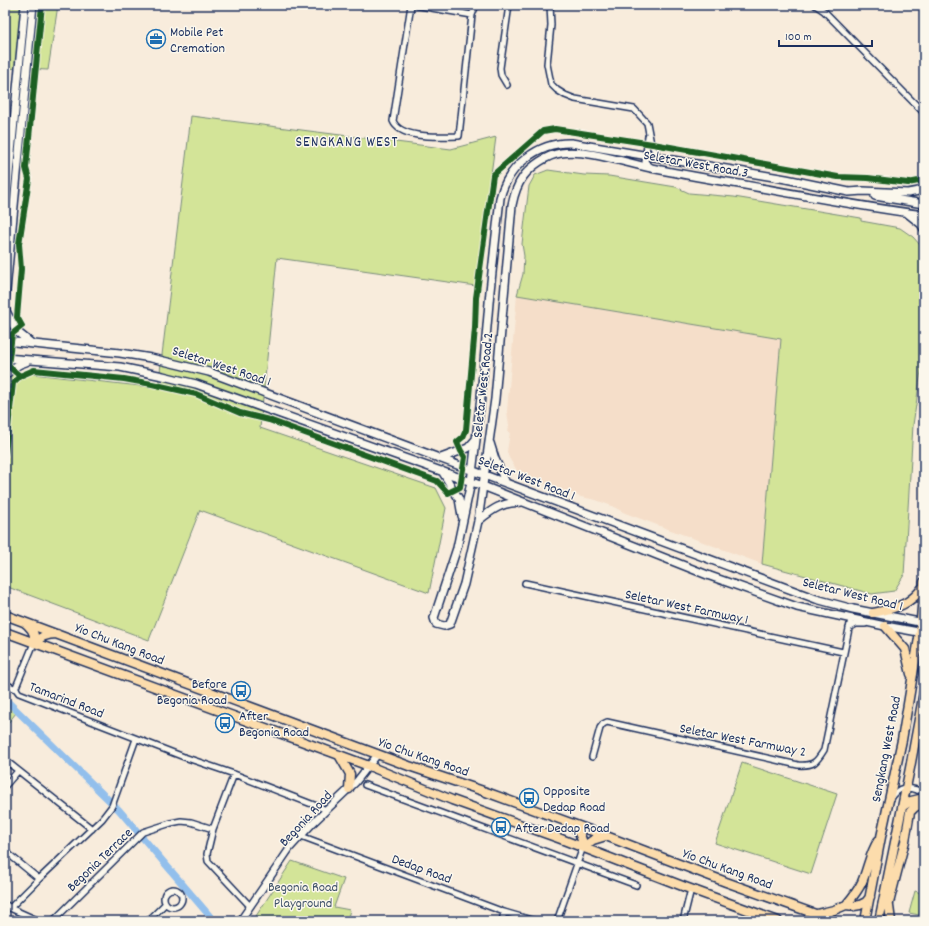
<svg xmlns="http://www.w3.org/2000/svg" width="929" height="926" viewBox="0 0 929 926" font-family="Dekko,sans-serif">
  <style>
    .built { fill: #f5dec9 }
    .green { fill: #d3e498; stroke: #778a7b }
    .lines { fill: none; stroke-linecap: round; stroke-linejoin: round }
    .canal { stroke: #92bfec; stroke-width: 7 }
    .minor-casing { stroke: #1b2f5e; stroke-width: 8 }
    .tertiary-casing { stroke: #1b2f5e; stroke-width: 9 }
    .secondary-casing { stroke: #1b2f5e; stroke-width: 10 }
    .primary-casing { stroke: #1b2f5e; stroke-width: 11 }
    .minor { stroke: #fbf7ec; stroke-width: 5 }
    .tertiary { stroke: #fbf7ec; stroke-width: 6 }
    .secondary { stroke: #fbf7ec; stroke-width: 7 }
    .primary { stroke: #fcdcac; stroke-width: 8 }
    .cycleway-casing { stroke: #fbf7ec; stroke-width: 8 }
    .cycleway { stroke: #1b5e20; stroke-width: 6 }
    .labels { text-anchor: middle; stroke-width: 3; stroke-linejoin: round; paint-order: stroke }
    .poi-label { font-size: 14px; fill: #1b2f5e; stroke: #fbf7ec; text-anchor: start }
    .street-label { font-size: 14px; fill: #1b2f5e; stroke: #fbf7ec }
    .park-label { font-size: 14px; fill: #40536a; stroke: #fbf7ec }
    .neighbourhood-label { font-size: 15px; letter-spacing: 1px; fill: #1b2f5e; stroke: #fbf7ec }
  </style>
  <rect width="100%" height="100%" fill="#f8ecdc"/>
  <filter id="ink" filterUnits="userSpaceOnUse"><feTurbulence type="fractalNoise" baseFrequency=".025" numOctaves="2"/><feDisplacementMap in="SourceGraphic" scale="8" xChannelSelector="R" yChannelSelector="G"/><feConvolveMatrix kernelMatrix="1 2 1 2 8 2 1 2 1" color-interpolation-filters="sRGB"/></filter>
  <g filter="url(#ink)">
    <path class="built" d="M517 295 781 339 762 564 625 513 612 506 596 500 581 497 523 476 518 472 509 458 507 452 510 432H508L509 425 507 411Z"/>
    <path class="green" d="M5 5H58L48 70 5 68Z
      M191 116 451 149 496 137 476 286 277 258 260 428 436 488 446 508 429 593 200 510 149 640 5 586V371L158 388Z
      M548 170 584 175 609 176 676 187 689 193 734 197 861 218V221L900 228 913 237 921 246 924 261V284L922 309 924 351 913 425 904 575 894 591 872 594 762 564 781 339 517 295 523 274 524 256 522 244 529 186 535 175Z
      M5 703 16 713 5 727Z
      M742 763 837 794 811 874 715 843Z
      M292 861 344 879 334 907 350 910 347 921H259L261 919 256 916Z
      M915 891 924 894 919 915 909 913Z"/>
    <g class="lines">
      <path class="canal" d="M5 699 119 810 214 921"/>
      <defs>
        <path id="minor" d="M411 5 393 121C401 140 442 136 459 136L472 15 476 5
          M414 5 472 15
          M550 5 551 25 547 64 551 84 557 90 565 95 575 99 634 109 647 123 651 144 659 158
          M815 5 824 11 924 113
          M507 85 501 75 500 68 509 5
          M648 136 645 162 651 167
          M525 583 843 652
          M849 628 856 624H865
          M34 643 16 687V689L19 693 184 757 234 774 327 810
          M5 684 16 689
          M592 757 600 728 603 724 607 722 798 765C813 766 816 763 824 750L851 619
          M5 760 92 829
          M234 774 213 829 207 854 208 861 250 906
          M365 785 636 885
          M5 786 18 771
          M891 799C900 783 909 788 924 792
          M301 836 504 912 535 921
          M5 851 39 879
          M164 898a9 9 0 1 1 18 0a9 9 0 1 1-18 0Z
          M5 904 10 908 39 921
          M10 908 39 879 102 819 112 806 136 739
          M53 921 143 832 171 823 181 821 191 822 213 829
          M148 921 165 904
          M502 921 504 912
          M557 921 583 847
          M683 921 691 889"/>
        <path id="tertiary" d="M240 921 290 848 313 823 356 782 378 754"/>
        <path id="secondary" d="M924 190 908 193 863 191 849 192 786 179 571 143C538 142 508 166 500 198L490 291 481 397 471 482 457 548 434 618 436 624 444 626 450 624 464 584 478 521 495 399 512 205C514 195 517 185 523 177 531 166 547 155 561 153 589 149 628 164 656 169 686 175 715 180 745 185 805 196 864 207 924 215
          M875 196 924 204
          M907 213 921 224 924 229
          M5 216 25 5
          M5 301 33 5
          M5 309 16 331 31 343
          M5 341 120 353 151 358 209 372 816 599 853 609 924 623
          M5 358 120 367 163 376 196 384 483 486 710 576 797 607 885 626 924 633
          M5 376C11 369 18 364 26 362
          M490 443 495 459 506 483
          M441 458 468 448 476 439
          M442 471 459 499 462 516
          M478 521C494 508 501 503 522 502"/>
        <path id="primary" d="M873 613C895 608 909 606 923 587
          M5 615 409 766 486 792 606 836 726 882 835 921
          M24 622C31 627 36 634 34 643
          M885 626 905 649 911 674
          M5 632 369 766 452 800 561 839 685 887 778 921
          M34 643C40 636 48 634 57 634
          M339 755 350 774 349 789
          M902 807 911 801 924 798
          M573 825C579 832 583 838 583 847
          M583 847 593 840 606 836
          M888 899 891 921
          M889 903 905 841 910 812 915 807 924 803
          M846 905C852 898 858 891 862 882 868 868 870 853 878 841
          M817 914 834 910 846 905 854 906 860 905 866 902 870 897
          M865 921 881 837 902 740 920 632 924 582
          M879 921 910 768 924 692"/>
      </defs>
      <use href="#minor" class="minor-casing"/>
      <use href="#tertiary" class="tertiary-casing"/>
      <use href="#secondary" class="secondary-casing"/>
      <use href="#primary" class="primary-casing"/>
      <use href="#minor" class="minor"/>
      <use href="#tertiary" class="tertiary"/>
      <use href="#secondary" class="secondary"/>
      <use href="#primary" class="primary"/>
      <defs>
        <path id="cycleway" d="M20 376 8 366 12 334 22 326 17 317 21 269 19 244 29 179 26 168 42 5
          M5 454 13 383 20 376 34 370 124 379 152 384 196 394 240 413 269 420 437 481 448 493 460 487 465 457 461 451 457 442 463 437 466 430 475 328 476 298 493 175 543 131 555 129 659 145 838 177 868 178 908 183 924 180"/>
      </defs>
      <use href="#cycleway" class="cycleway-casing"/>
      <use href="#cycleway" class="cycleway"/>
    </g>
  </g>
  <defs>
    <symbol id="office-ring" viewBox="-11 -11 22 22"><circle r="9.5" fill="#fbf7ec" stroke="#1f6fb2" stroke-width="1.5"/><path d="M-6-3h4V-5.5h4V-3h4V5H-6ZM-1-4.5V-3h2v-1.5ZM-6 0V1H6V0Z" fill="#1f6fb2"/></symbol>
    <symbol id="bus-ring" viewBox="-11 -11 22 22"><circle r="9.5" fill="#fbf7ec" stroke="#1f6fb2" stroke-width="1.5"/><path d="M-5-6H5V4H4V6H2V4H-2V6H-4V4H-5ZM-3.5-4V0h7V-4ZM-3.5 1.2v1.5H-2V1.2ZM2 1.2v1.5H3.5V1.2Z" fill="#1f6fb2"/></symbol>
  </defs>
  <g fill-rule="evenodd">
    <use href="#office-ring" x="145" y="28" width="22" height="22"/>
    <use href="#bus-ring" x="230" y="680" width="22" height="22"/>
    <use href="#bus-ring" x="214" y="712" width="22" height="22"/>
    <use href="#bus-ring" x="518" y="787" width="22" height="22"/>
    <use href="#bus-ring" x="490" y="816" width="22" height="22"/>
  </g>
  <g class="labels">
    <g class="poi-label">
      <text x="170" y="36">Mobile Pet<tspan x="170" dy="16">Cremation</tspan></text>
      <text x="227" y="688" text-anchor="end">Before<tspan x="227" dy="16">Begonia Road</tspan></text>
      <text x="239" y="720">After<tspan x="239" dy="16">Begonia Road</tspan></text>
      <text x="543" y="795">Opposite<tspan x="543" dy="16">Dedap Road</tspan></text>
      <text x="515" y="832">After Dedap Road</text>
    </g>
    <g class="street-label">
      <text transform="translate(696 163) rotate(10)" y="5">Seletar West Road 3</text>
      <text transform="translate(222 365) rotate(18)" y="5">Seletar West Road 1</text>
      <text transform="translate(482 385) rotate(-84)" y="5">Seletar West Road 2</text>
      <text transform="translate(527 477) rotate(21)" y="5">Seletar West Road 1</text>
      <text transform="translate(853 593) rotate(14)" y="5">Seletar West Road 1</text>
      <text transform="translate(687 606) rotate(12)" y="5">Seletar West Farmway 1</text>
      <text transform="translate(120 643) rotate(21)" y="5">Yio Chu Kang Road</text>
      <text transform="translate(67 699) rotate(21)" y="5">Tamarind Road</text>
      <text transform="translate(743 739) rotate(11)" y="5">Seletar West Farmway 2</text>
      <text transform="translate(885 749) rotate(-79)" y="5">Sengkang West Road</text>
      <text transform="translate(424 756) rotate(19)" y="5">Yio Chu Kang Road</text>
      <text transform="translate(305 818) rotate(-47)" y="5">Begonia Road</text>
      <text transform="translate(99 859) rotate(-44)" y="5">Begonia Terrace</text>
      <text transform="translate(422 868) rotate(20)" y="5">Dedap Road</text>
      <text transform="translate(728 868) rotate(20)" y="5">Yio Chu Kang Road</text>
    </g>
    <g class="park-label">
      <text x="303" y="891">Begonia Road<tspan x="303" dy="16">Playground</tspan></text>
    </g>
    <g class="neighbourhood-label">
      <text x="347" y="146">SENGKANG WEST</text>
    </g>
  </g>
  <rect width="929" height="926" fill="none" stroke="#fbf7ec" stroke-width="20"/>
  <rect x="10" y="10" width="909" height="906" fill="none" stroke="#1b2f5e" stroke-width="1.5" filter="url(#ink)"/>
  <path d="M779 40v6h93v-6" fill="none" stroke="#1b2f5e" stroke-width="2"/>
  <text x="785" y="40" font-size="12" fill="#1b2f5e" stroke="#fbf7ec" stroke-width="3" paint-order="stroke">100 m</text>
</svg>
